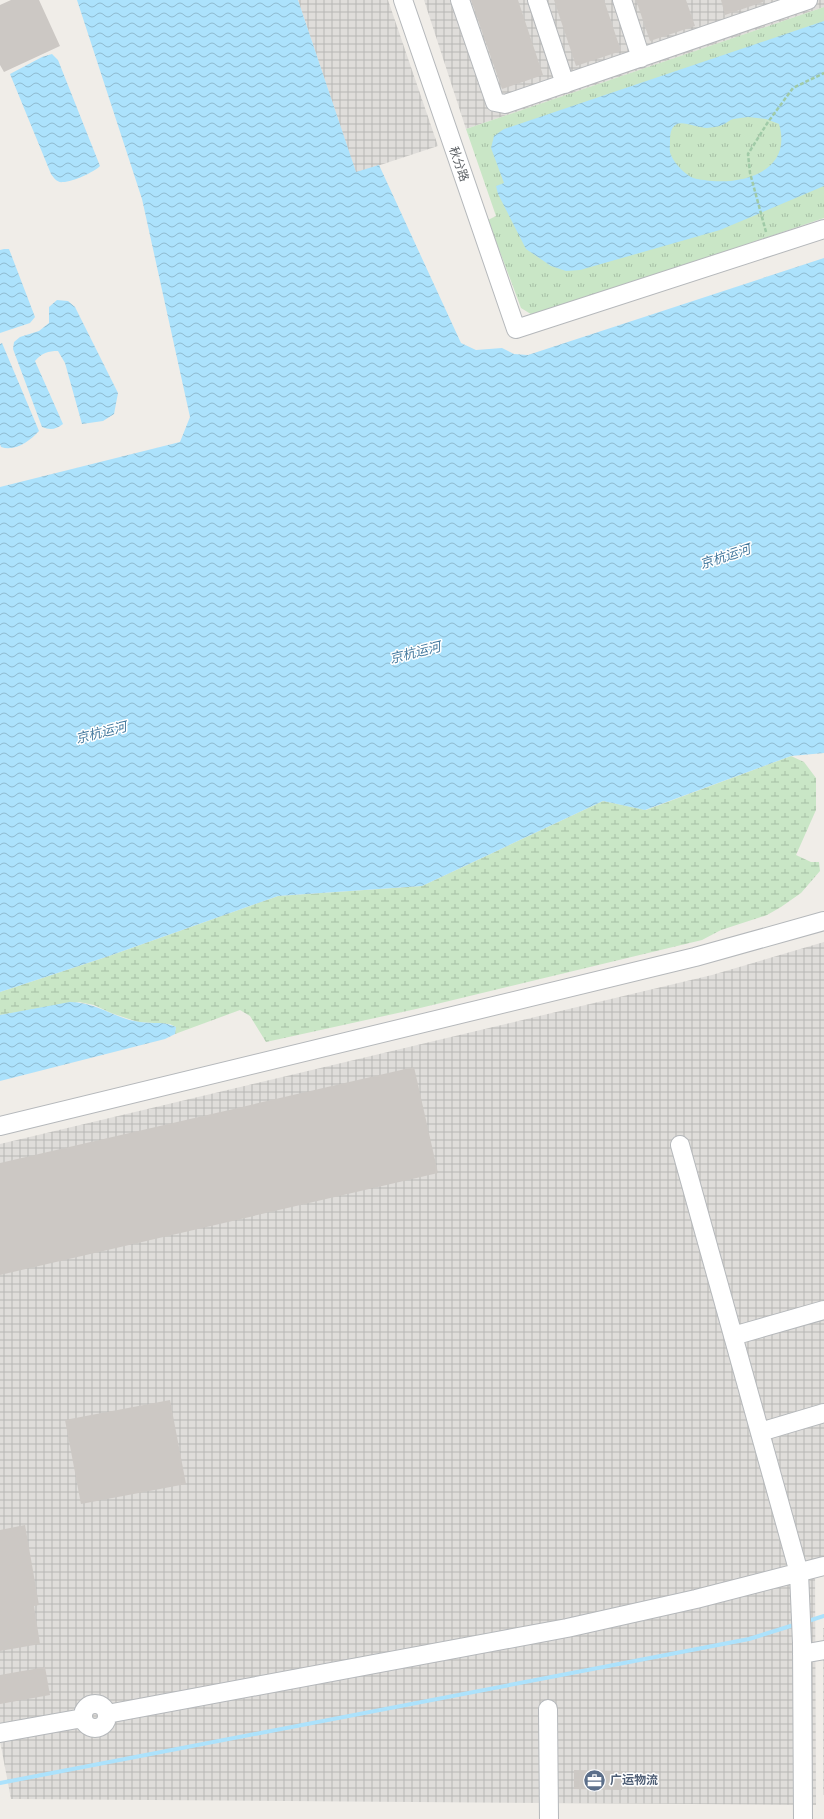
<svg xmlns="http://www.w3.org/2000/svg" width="824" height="1819" viewBox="0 0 824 1819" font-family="Overpass,'Noto Sans SC',sans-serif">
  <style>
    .industrial { fill: url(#industrial-grid) }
    .grass { fill: url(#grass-tufts) }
    .wetland { fill: url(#wetland-marsh) }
    .water { fill: url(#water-waves); fill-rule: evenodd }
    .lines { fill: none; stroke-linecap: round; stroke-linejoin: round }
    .stream { stroke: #ace2fc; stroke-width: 4 }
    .building { fill: #ccc8c4 }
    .minor-casing { stroke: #b5b8bb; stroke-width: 20 }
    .path { stroke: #a0caa7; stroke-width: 2.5; stroke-dasharray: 4 2; stroke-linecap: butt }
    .minor { stroke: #fff; stroke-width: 18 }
    .labels { text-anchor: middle; stroke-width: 3; stroke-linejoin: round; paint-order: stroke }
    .street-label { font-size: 12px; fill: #5f6367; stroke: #fff }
    .service-label { font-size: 12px; font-weight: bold; fill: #4e5e75; stroke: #fff; text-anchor: start }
    .water-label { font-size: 13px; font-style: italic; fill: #42789d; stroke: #fff }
  </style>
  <defs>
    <pattern id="industrial-grid" width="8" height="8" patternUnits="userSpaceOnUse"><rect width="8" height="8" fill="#dfddda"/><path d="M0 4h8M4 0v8" fill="none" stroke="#b8b7b5"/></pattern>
    <pattern id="grass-tufts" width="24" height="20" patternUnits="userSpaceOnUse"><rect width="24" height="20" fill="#c9e6c6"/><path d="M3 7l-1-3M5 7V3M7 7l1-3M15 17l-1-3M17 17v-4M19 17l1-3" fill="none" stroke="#a6bea5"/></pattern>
    <pattern id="wetland-marsh" width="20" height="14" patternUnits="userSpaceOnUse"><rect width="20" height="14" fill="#c9e6c6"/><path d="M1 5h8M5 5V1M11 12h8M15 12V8" fill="none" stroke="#a6bea5"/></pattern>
    <pattern id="water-waves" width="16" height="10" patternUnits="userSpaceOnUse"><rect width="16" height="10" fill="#ace2fc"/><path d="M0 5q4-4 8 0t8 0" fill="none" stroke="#8fbbd0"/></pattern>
  </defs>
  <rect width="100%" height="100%" fill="#f0ede8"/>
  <path class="industrial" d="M298 0H388L438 146 356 173Z
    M424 0H824V7L466 129Z
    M824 942V1557L815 1560 816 1805 11 1799 0 1741V1144L712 975Z
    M823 1628H824V1795H823Z"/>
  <path class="grass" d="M824 7V218L534 316 521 308 488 220 496 216 466 129Z"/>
  <path class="wetland" d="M791 756 804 762 816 778V810L796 855 811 862H819L820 871 801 893 781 907 767 915 721 930 702 940 416 1009 266 1042 250 1016 240 1010 175 1034 176 1027 170 1024 138 1022 111 1013 94 1005 79 1002 0 1015V992L109 956 278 896 422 886 603 801 646 810Z"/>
  <path class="water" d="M77 0H298L356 172 379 165 461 343 476 350 502 348 514 354 528 355 824 258V753L791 756 645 810 603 801 422 886 278 896 109 956 0 992V487L180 442 190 417 142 199Z
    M824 21V186L720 230 580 270 566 271 551 266 526 249 498 194 496 186 504 183 491 148 494 136 504 129ZM748 117 766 119 779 124C792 168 749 184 712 181 706 180 697 180 691 177 684 173 674 163 671 155 669 151 670 146 670 143 670 136 670 127 677 124 683 121 699 128 707 128 712 127 718 127 722 125 726 124 729 120 733 119 738 118 743 118 748 117Z
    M52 54 58 60 100 166C94 172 73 182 63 182 57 183 54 178 51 174L10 74 42 57Z
    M4 249H9L35 317 30 323 0 333V250Z
    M57 300 68 301 75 307 118 393 114 414 103 421 82 424 65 363 58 351C48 351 42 353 35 361L63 424C55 430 50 430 42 427L13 349 14 342 20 337 39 331 49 323V307Z
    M2 343 39 431C30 441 15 452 1 447L0 444V344Z
    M70 1002C97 1002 115 1019 140 1022 152 1024 165 1021 176 1027L175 1034 165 1039 0 1081V1015Z"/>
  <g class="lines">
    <path class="stream" d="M805 1622 824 1616
      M0 1783 749 1639 797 1624"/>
  </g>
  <path class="building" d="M11 0H39L60 46 4 72 0 65V5Z
    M471 0H518L543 75 502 89Z
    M554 0H604L621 51 576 66Z
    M636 0H686L695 26 650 41Z
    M721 0H763V2L725 15Z
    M414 1067 438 1173 0 1275V1163Z
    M170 1400 186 1484 81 1504 65 1420Z
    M25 1525 39 1605 34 1606 40 1644 0 1651V1530Z
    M45 1667 50 1695 0 1704V1675Z
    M574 1770 623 1771 622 1790 574 1789Z"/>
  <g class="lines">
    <defs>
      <path id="minor" d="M403 0 516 329 824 229
        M460 0 495 102 505 104 808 0
        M537 0 565 84
        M622 0 641 58
        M0 1126 695 957 824 921
        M680 1145 799 1573 802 1643 803 1819
        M733 1336 824 1310
        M760 1432 824 1413
        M802 1654 824 1650
        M83 1716a12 12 0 1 1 24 0a12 12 0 1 1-24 0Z
        M548 1709 549 1819
        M107 1714 567 1628 696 1599 824 1566
        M0 1733 83 1718"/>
    </defs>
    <use href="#minor" class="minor-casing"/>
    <path class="path" d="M766 232 750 173 748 154 768 122 793 88 824 73"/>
    <use href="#minor" class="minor"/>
  </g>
  <defs>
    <symbol id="office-disc" viewBox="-11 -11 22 22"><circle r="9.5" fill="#5c6f8a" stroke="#fff"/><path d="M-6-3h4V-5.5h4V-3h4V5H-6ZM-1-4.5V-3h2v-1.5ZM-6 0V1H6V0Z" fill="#fff"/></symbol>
  </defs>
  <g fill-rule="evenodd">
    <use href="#office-disc" x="582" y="1768" width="25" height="25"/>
  </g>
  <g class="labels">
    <g class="street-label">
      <text transform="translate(459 164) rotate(71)" y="4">秋分路</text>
    </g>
    <g class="service-label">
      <text x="610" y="1784">广运物流</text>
    </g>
    <g class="water-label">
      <text transform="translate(725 556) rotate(-18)" y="5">京杭运河</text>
      <text transform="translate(415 652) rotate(-14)" y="5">京杭运河</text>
      <text transform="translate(101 732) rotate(-14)" y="5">京杭运河</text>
    </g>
  </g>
</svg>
